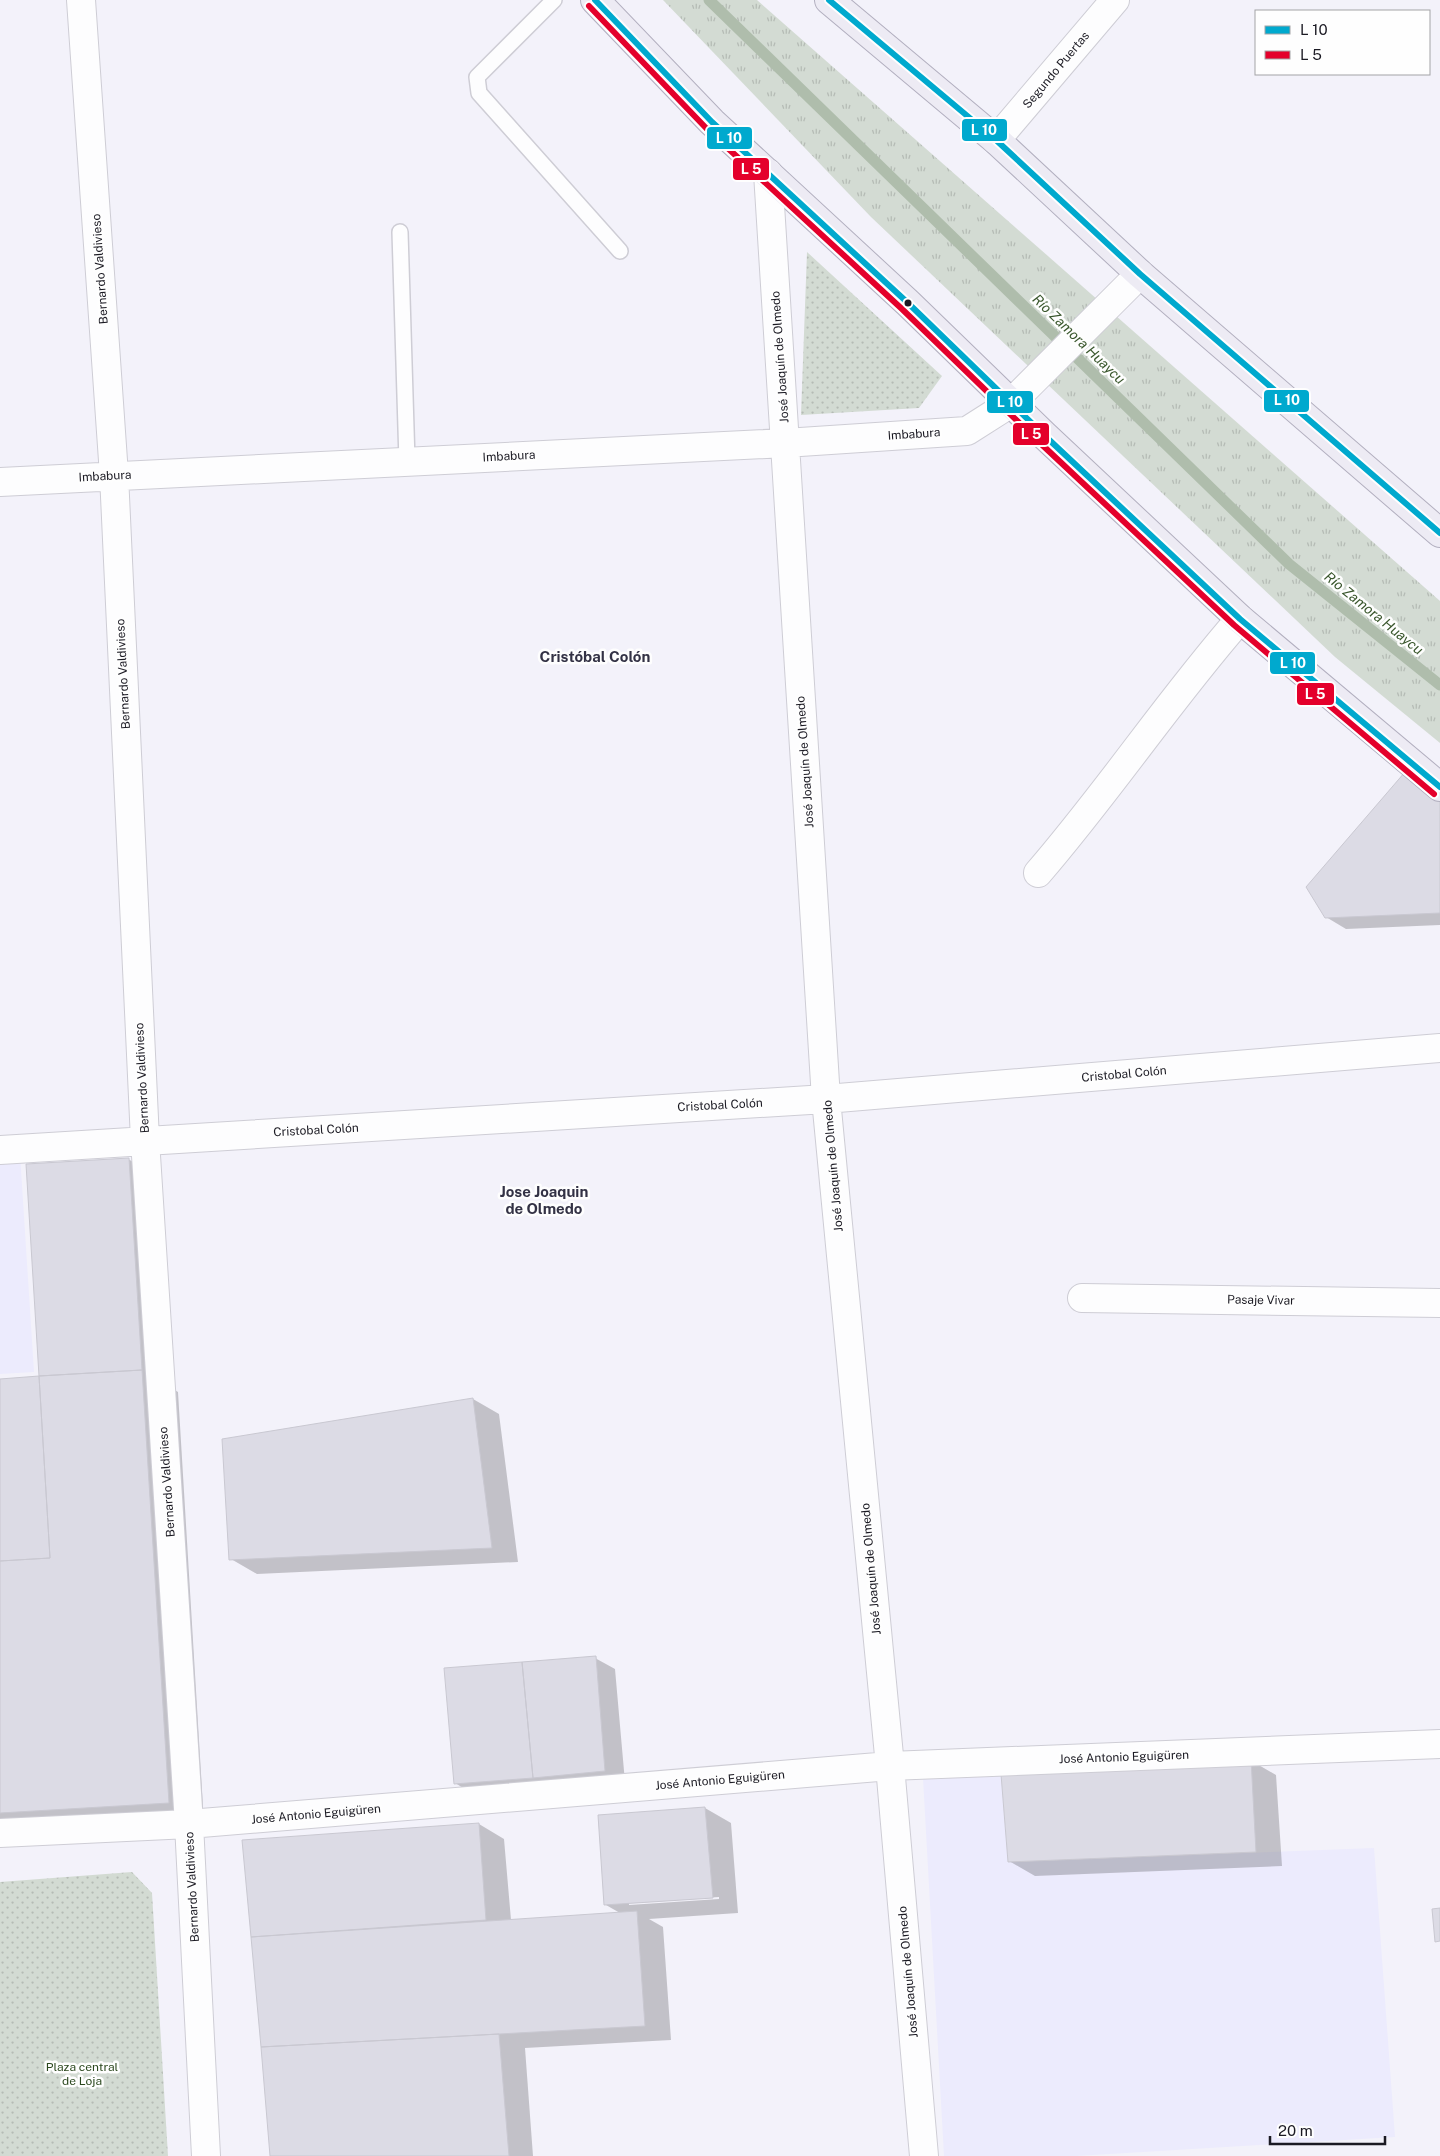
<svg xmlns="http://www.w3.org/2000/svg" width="1440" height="2156" viewBox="0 0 1440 2156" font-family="'Public Sans',sans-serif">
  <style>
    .built { fill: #ecebfd }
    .grass { fill: url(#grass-tufts) }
    .park { fill: url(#park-dots) }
    .shadow { fill: #0003; fill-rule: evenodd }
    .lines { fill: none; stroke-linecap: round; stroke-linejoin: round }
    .stream { stroke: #afbdac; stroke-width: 11 }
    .building { fill: #dcdbe5; stroke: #c9c8d1 }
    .lane-casing { stroke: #cecdd5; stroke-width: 18 }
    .street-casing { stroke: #cecdd5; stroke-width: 30 }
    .secondary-casing { stroke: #cecdd5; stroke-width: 30 }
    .primary-casing { stroke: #b2afbf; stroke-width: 30 }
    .lane { stroke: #fdfdfe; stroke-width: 15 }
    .street { stroke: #fdfdfe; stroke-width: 28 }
    .secondary { stroke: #fdfdfe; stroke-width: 28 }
    .primary { stroke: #edebf4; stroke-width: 28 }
    .bus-1-casing { stroke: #fefefe; stroke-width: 10 }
    .bus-2-casing { stroke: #fefefe; stroke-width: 10 }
    .bus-1 { stroke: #00a9ce; stroke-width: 6 }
    .bus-2 { stroke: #e4002b; stroke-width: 6 }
    .bus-dot { fill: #1b1a23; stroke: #fefefe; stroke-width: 2 }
    .labels { text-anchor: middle; stroke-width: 5; stroke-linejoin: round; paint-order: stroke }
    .street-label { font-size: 12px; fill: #1b1a23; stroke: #fefefe }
    .park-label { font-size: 12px; fill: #2b481e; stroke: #fefefe }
    .water-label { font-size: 14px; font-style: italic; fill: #3a572d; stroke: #fefefe }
    .quarter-label { font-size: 15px; font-weight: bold; fill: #333245; stroke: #fefefe }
    .line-badge { stroke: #fefefe; stroke-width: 2 }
    .badge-label { font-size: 14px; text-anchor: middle; font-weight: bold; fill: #fff }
  </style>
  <defs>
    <pattern id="grass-tufts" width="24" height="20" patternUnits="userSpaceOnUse" patternTransform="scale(1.25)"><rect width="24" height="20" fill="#d3dbd3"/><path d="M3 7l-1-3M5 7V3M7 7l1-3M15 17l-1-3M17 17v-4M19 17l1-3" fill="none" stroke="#b5bbb5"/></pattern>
    <pattern id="park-dots" width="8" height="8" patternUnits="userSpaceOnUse" patternTransform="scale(1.25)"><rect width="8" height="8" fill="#d3dbd3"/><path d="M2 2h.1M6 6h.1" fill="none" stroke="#b5bbb5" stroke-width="1.8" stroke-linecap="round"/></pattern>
  </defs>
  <rect width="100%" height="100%" fill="#f3f2fa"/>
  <path class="built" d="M20 1154 34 1372 0 1374V1155Z
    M1001 1774 1008 1862 1374 1848 1395 2137 1076 2156H944L923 1778Z"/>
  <path class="grass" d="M663 0H757L1440 601V743L1335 657 871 217Z"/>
  <path class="park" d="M807 252 942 376 919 408 801 415Z
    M132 1872 152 1893 168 2156H0V1882Z"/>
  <path class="shadow" d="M1440 795V925L1346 929 1326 917Z
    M128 1159 154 1174 168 1386 178 1392 204 1823 0 1829V1380L40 1378Z
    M473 1399 499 1414 518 1562 257 1574 231 1559Z
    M595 1658 615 1669 625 1782 475 1795 455 1783Z
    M1250 1760 1276 1775 1282 1866 1035 1876 1009 1861Z
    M705 1808 731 1823 738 1913 649 1919 663 1927 671 2040 525 2048 533 2156H271L244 1841 479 1824 504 1839 511 1920 620 1913 606 1905ZM719 1897V1899L629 1905V1903Z"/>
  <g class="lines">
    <path class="stream" d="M709 0 1289 564 1440 685"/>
  </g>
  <path class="building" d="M1405 772 1440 796V913L1325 918 1306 887Z
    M129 1158 142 1370 39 1376 26 1164Z
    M142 1370 169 1803 0 1813V1561L50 1558 39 1376Z
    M39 1376 50 1558 0 1561V1379Z
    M473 1398 492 1548 229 1560 222 1439Z
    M596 1656 605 1771 533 1778 522 1662Z
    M522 1662 533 1778 454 1784 444 1668Z
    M1251 1759 1256 1852 1008 1862 1001 1774Z
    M705 1807 713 1898 604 1905 598 1815Z
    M479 1823 486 1920 251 1937 242 1840Z
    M1440 1908V1941L1435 1942 1432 1909Z
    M637 1911 645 2026 261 2047 251 1937Z
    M499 2034 509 2156H270L261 2047Z"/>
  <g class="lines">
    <defs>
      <path id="lane" d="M554 0 477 77 479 93 620 251
        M400 232 407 461"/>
      <path id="street" d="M81 0 114 475 145 1140 189 1824 206 2156
        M996 140 1115 0
        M768 173 826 1099 890 1766 924 2156
        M0 482 785 443 967 431 1011 403
        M1038 873C1109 791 1169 700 1240 619
        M0 1150 826 1099 1440 1048
        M1082 1298 1440 1303
        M0 1833 189 1824 890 1766 1440 1744"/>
      <path id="secondary" d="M1011 403 1140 274"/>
      <path id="primary" d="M595 0 712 122 908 303 1044 435 1240 619 1440 787
        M829 0 996 140 1140 274 1440 533"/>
    </defs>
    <use href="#lane" class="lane-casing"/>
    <use href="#street" class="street-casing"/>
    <use href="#secondary" class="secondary-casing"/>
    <use href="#primary" class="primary-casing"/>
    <use href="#lane" class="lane"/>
    <use href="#street" class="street"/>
    <use href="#secondary" class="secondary"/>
    <use href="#primary" class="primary"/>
    <defs>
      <path id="bus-1" d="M595 0 712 122 908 303 1044 435 1240 619 1440 787
        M829 0 996 140 1140 274 1440 533"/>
      <path id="bus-2" d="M589 6 706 128 902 309 1038 441 1234 625 1434 794"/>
    </defs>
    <use href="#bus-1" class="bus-1-casing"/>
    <use href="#bus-2" class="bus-2-casing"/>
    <use href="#bus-1" class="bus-1"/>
    <use href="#bus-2" class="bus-2"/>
  </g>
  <circle class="bus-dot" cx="908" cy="303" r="4.5"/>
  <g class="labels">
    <g class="street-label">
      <text transform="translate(1056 70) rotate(-50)" y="4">Segundo Puertas</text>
      <text transform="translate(100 269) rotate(-94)" y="4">Bernardo Valdivieso</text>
      <text transform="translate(780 357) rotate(-94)" y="4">José Joaquín de Olmedo</text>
      <text transform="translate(914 434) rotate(-4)" y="4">Imbabura</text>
      <text transform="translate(509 456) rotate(-3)" y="4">Imbabura</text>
      <text transform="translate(105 476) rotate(-3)" y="4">Imbabura</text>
      <text transform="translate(123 674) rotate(-93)" y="4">Bernardo Valdivieso</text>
      <text transform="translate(805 762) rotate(-94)" y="4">José Joaquín de Olmedo</text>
      <text transform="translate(1124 1074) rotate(-5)" y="4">Cristobal Colón</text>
      <text transform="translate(142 1078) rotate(-93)" y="4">Bernardo Valdivieso</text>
      <text transform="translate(720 1105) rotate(-3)" y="4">Cristobal Colón</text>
      <text transform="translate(316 1130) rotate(-3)" y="4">Cristobal Colón</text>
      <text transform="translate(833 1166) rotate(-95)" y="4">José Joaquín de Olmedo</text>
      <text transform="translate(1261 1300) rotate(1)" y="4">Pasaje Vivar</text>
      <text transform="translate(167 1482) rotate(-94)" y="4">Bernardo Valdivieso</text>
      <text transform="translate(871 1569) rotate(-95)" y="4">José Joaquín de Olmedo</text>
      <text transform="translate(1124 1757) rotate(-2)" y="4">José Antonio Eguigüren</text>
      <text transform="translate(720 1780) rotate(-5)" y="4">José Antonio Eguigüren</text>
      <text transform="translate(316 1814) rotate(-5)" y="4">José Antonio Eguigüren</text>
      <text transform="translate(192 1887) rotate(-93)" y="4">Bernardo Valdivieso</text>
      <text transform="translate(908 1972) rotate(-95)" y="4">José Joaquín de Olmedo</text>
    </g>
    <g class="park-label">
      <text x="82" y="2071">Plaza central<tspan x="82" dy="14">de Loja</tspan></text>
    </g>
    <g class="water-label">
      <text transform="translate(1079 339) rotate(44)" y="5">Río Zamora Huaycu</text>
      <text transform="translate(1374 613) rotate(39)" y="5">Río Zamora Huaycu</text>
    </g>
    <g class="quarter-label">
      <text x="595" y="662">Cristóbal Colón</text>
      <text x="544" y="1197">Jose Joaquin<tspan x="544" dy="17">de Olmedo</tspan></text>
    </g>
  </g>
  <g class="line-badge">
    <rect x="961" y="118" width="47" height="24" rx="5" fill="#00a9ce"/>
    <rect x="706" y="126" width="47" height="24" rx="5" fill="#00a9ce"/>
    <rect x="732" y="157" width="38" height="24" rx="5" fill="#e4002b"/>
    <rect x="1263" y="389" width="47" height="24" rx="5" fill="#00a9ce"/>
    <rect x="986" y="390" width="48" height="24" rx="5" fill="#00a9ce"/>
    <rect x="1012" y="422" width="38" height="24" rx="5" fill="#e4002b"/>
    <rect x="1269" y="651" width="47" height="24" rx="5" fill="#00a9ce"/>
    <rect x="1296" y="682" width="39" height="24" rx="5" fill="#e4002b"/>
  </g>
  <g class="badge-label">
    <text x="984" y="135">L 10</text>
    <text x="729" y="143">L 10</text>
    <text x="751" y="174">L 5</text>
    <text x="1287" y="405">L 10</text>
    <text x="1010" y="407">L 10</text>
    <text x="1031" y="439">L 5</text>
    <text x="1293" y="668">L 10</text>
    <text x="1315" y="699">L 5</text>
  </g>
  <rect x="1255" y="10" width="175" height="65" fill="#fefefe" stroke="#a3a3a6"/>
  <rect x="1265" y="26" width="25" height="8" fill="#00a9ce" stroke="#a3a3a6"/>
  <text x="1300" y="35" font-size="15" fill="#1b1a23">L 10</text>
  <rect x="1265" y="51" width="25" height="8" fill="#e4002b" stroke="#a3a3a6"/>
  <text x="1300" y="60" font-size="15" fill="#1b1a23">L 5</text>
  <path d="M1270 2136v8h115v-8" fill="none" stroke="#1b1a23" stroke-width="2.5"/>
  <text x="1278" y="2136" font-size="15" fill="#1b1a23" stroke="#fefefe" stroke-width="4" paint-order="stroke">20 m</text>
</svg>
